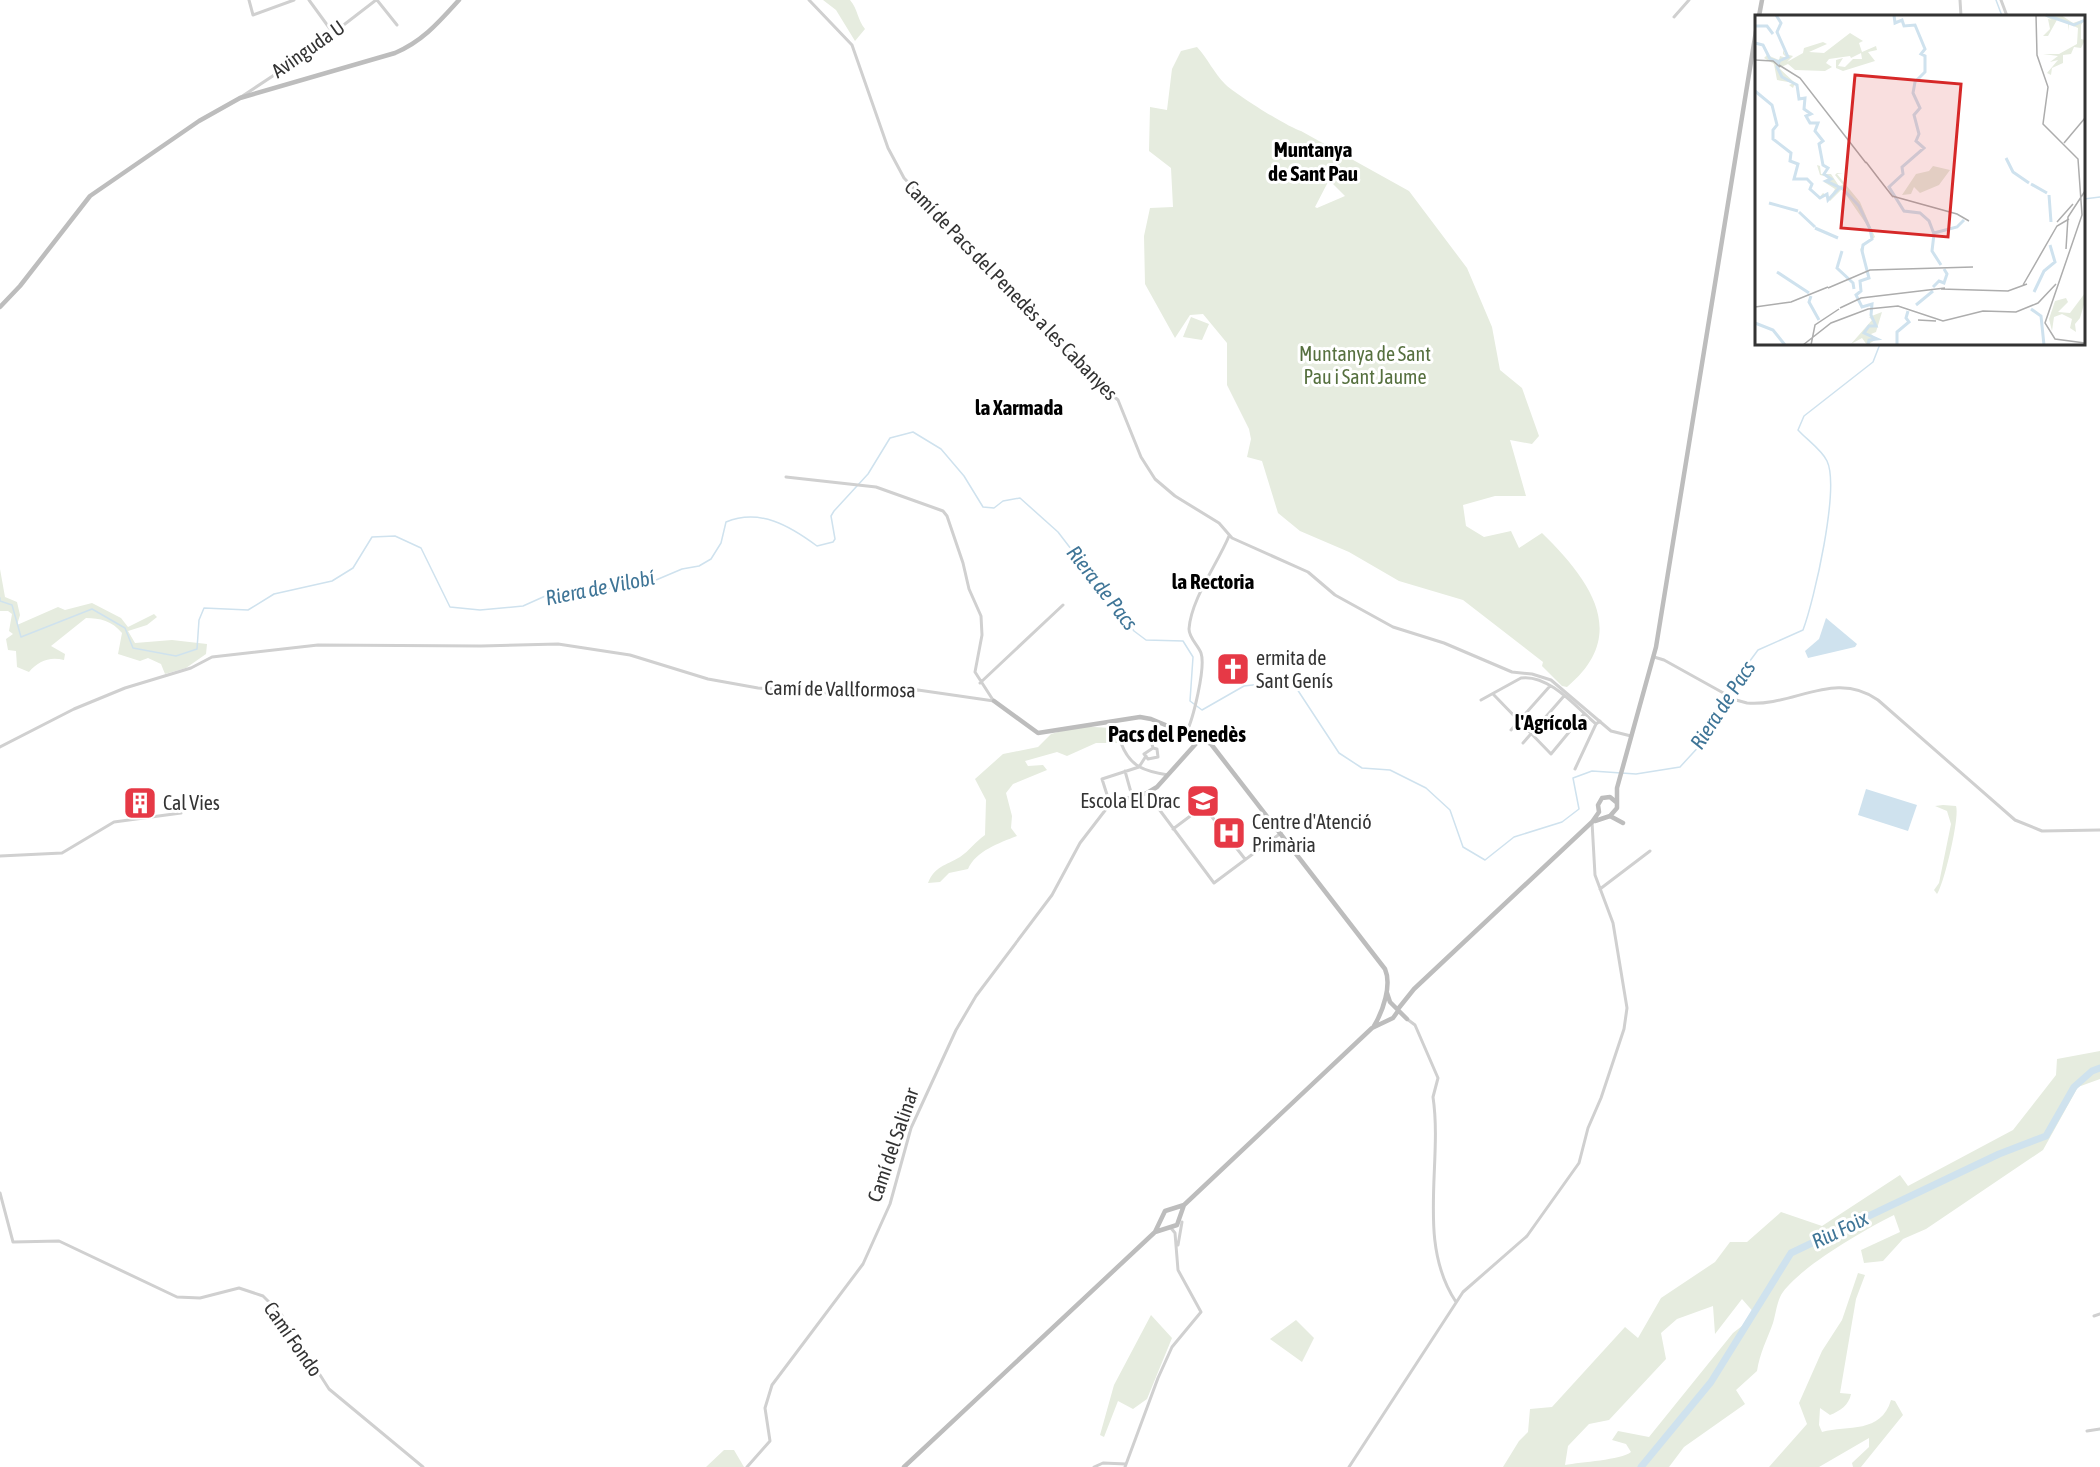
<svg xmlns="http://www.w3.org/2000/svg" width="2100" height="1467" viewBox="0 0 2100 1467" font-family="'Asap Condensed',sans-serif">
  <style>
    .green { fill: #e6ecdf; fill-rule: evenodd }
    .water { fill: #cfe2ee }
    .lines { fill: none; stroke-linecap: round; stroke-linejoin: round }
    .stream { stroke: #cfe2ee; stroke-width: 1.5 }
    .river { stroke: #cfe2ee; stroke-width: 7 }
    .street { stroke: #d0d0d0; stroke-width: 3 }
    .secondary { stroke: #bdbdbd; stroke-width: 4.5 }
    .labels { text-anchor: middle; stroke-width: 6; stroke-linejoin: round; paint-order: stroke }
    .street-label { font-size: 20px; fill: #333; stroke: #fff }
    .park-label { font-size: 20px; fill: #56703f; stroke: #fff }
    .poi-label { font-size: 20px; fill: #333; stroke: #fff; text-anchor: start }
    .neighbourhood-label { font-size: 21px; font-weight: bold; fill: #000; stroke: #fff }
    .water-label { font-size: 21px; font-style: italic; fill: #3f7597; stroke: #fff }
    .quarter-label { font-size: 22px; font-weight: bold; fill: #000; stroke: #fff }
    .inset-river { fill: none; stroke: #cfe2ee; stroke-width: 3 }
    .inset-road { fill: none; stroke: #adadad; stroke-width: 1.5 }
    .view { fill: #d62828; fill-opacity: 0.15; stroke: #d62828; stroke-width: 3 }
    .inset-edge { fill: none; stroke: #333; stroke-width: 3 }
  </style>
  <rect width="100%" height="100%" fill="#fff"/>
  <path class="green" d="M823 0H850C858 9 857 19 865 29L855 41 836 10Z
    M1197 47C1208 59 1214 73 1225 84 1235 94 1289 128 1301 131L1409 191 1467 268 1492 327 1500 370 1522 388 1539 436 1532 444 1510 440 1526 496H1495L1463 505 1466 526 1484 537 1511 531 1519 548 1542 533C1589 579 1631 634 1567 687L1562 686 1542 666 1543 662 1463 600 1399 581 1349 552 1300 531 1278 513 1262 461 1247 457 1251 439 1249 429 1227 385V343L1203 314 1190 315 1175 338 1145 284 1144 236 1150 208 1173 207 1171 168 1149 151 1150 107 1167 110 1172 69 1181 51ZM1329 180 1345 196 1317 208 1315 207Z
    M1191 317 1209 324 1202 340 1183 337Z
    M0 569 5 597 17 602 20 615 17 625 58 607 65 610 92 603 121 618 128 627 154 614 157 617 147 625 128 631 135 643 172 640 207 644 206 654 186 668 165 674 161 664 148 658 140 661 118 654 122 633C112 621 100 618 86 618L51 646 65 654 64 660C50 656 38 661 29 672L17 667 16 651 8 650 6 639 13 634 9 631 12 614 8 611H0Z
    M1079 726 1110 728 1125 733 1117 743H1096L1067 756 1057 752 1025 761 1028 766 1043 765 1047 770 1013 784 1006 793 1012 816 1011 828 1017 836C999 843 976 851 968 869L949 873 940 882 928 883C935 866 945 866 960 857 969 851 976 841 985 835L986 800 975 779 1003 754 1038 747 1051 734Z
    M1943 805 1956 806C1960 817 1944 884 1937 894L1934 890 1939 883 1951 824 1947 811 1935 806Z
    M2100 1051V1079L2078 1087 2043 1150 1926 1229 1903 1239 1883 1261 1864 1263 1861 1250 1900 1232 1894 1215C1864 1230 1803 1265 1783 1292 1777 1300 1776 1313 1773 1323 1767 1340 1760 1352 1757 1371L1736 1390 1745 1404 1684 1447 1669 1467H1503L1519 1441 1528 1432 1530 1409 1552 1407 1625 1327 1638 1338 1661 1298 1715 1262 1730 1242H1747L1781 1212 1822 1226 1900 1175 1908 1186 2013 1130 2056 1075 2057 1059ZM1742 1299 1756 1315 1733 1333 1649 1437 1618 1431 1612 1440 1626 1444 1631 1452C1621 1460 1581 1462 1565 1465L1568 1446 1589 1424 1609 1420 1666 1359 1661 1333 1677 1319 1713 1306 1715 1334Z
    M1858 1273 1865 1275 1856 1299 1840 1393 1851 1394C1849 1405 1840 1411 1830 1415L1820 1408 1819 1425 1822 1432C1848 1425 1881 1434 1891 1400L1895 1401 1903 1415 1861 1467H1853L1852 1463 1869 1447V1438L1819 1467H1769L1807 1424 1799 1403 1822 1351 1842 1320Z
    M1151 1315 1172 1338 1147 1399 1133 1409 1118 1401 1104 1437 1100 1435 1114 1385Z
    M1296 1320 1314 1338 1302 1362 1270 1339Z
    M724 1450H734L744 1467H706Z"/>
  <path class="water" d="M1826 618 1857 644 1855 647 1808 658 1805 651 1819 639Z
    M1866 789 1917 805 1908 831 1858 815Z"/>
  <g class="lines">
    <path class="stream" d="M1996 0 2002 16
      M2084 199 2100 197
      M0 598V601L12 605 21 637 92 609 125 628 133 648 176 656 197 649 199 620 204 608 248 610 274 594 332 581 353 568 372 537 395 536 421 548 450 607 480 610 523 606 552 593 627 587 656 580 682 569 699 566 711 559 721 543 726 522C760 508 790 526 817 546L833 542 835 539 831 516 834 511 868 474 890 438 913 432 941 449 964 476 983 507 994 508 1003 501 1020 498 1058 532 1134 631 1146 640 1183 641 1193 657 1190 701 1202 710 1244 686 1278 682 1297 689 1339 753 1362 768 1390 770 1426 788 1450 810 1463 847 1485 860 1514 837 1562 822 1579 809 1573 778 1592 771 1636 774 1680 767 1703 742 1741 673 1758 650 1803 630C1814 601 1840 488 1827 461 1822 450 1806 439 1798 430L1804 416 1873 362 1880 344"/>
    <path class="river" d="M1641 1467 1711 1382 1791 1253 1999 1154 2046 1136 2074 1087 2092 1071 2100 1068"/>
    <path class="street" d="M249 0 253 15 294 0
      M309 0 333 33
      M377 0 397 25
      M809 0 852 45 888 148 904 178 1091 377 1118 400 1141 457 1155 479 1175 496 1219 523 1232 538 1308 572 1335 595 1393 627 1444 643 1512 672 1532 674 1551 680 1611 731 1631 736
      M1960 0 1961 16
      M2001 0 2007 16
      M1674 17 1689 0
      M241 97 306 54 376 0
      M786 477 876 487 943 511 947 516 963 563 969 589 981 616 982 635 975 672 993 700
      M1654 657 1664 660 1736 700 1747 703C1793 707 1835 669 1878 700L2015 820 2042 831 2100 830
      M980 683 1063 605
      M1493 694 1551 754 1584 714
      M1481 700 1521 678C1549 674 1577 708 1596 724L1600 721
      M1511 730 1550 686
      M1186 733C1193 720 1206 667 1201 653 1198 645 1189 638 1189 629 1191 599 1218 563 1229 536
      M1121 743C1130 767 1144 771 1168 775
      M1523 743 1564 696
      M0 747 74 709 125 688 191 668 212 657 318 645 481 646 558 644 630 655 708 679 758 688 830 693 918 690 994 701
      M1153 748 1157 749 1158 757 1148 759 1144 754Z
      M1153 748 1150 736 1171 728
      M1575 769 1596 724
      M1125 771 1132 796
      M1147 793 1214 883 1281 833
      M1173 829 1201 808H1205L1245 859
      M0 856 62 853 114 822 181 813
      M1600 889 1650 851
      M1407 1019 1415 1025 1438 1078 1433 1097C1443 1164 1416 1242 1456 1302
      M0 1193 13 1242 59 1241 177 1297 200 1298 239 1288 263 1296 281 1314 329 1389 423 1467
      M1178 1245 1182 1222
      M2094 1316 2100 1314
      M2087 1431 2100 1429
      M747 1467 770 1441 765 1408 772 1385 863 1264 890 1204 911 1128 956 1030 976 996 1052 895 1080 843 1110 804 1102 779 1139 767 1146 756
      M1094 1467 1103 1463 1126 1464
      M1125 1467 1158 1378 1172 1347 1201 1312 1178 1270 1175 1233 1171 1228
      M1349 1467 1463 1292 1527 1236 1579 1163 1588 1128 1601 1098 1624 1029 1627 1008 1613 923 1595 875 1592 822"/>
    <path class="secondary" d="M1759 16 1762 0
      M0 307 20 286 90 196 199 121 240 98 395 53C423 41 439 22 459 0
      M994 701 1038 733 1140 717 1151 719 1211 744 1385 969C1392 985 1383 1011 1374 1026
      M1110 804 1147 793 1157 787 1201 738
      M1610 816 1617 808V788L1656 647 1756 31
      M1595 821 1610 816 1623 823
      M1387 993 1390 1002 1407 1019
      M1398 1009 1414 989 1592 822 1599 812 1598 805 1602 798 1610 797 1616 802
      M1155 1232 1177 1225 1184 1205
      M904 1467 1155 1232 1165 1211 1184 1205 1372 1028 1393 1018 1398 1011"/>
  </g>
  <defs>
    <symbol id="church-square" viewBox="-11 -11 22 22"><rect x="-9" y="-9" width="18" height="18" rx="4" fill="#e63946" stroke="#fff"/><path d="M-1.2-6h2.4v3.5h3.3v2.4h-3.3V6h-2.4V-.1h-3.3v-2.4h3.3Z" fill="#fff"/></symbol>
    <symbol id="school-square" viewBox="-11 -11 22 22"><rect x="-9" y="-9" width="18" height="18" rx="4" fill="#e63946" stroke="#fff"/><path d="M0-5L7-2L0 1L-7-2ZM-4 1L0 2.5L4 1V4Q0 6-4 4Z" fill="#fff"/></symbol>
    <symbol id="building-square" viewBox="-11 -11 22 22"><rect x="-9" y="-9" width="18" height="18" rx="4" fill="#e63946" stroke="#fff"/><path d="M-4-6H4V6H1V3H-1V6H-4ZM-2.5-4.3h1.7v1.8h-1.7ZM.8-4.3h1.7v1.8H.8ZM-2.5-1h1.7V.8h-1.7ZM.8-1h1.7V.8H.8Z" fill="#fff"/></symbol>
    <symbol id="hospital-square" viewBox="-11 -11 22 22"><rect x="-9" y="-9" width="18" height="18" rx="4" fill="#e63946" stroke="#fff"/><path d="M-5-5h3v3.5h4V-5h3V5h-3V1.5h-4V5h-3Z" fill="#fff"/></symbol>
  </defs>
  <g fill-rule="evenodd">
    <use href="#church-square" x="1214" y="650" width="38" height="38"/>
    <use href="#school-square" x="1184" y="782" width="38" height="38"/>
    <use href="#building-square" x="121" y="784" width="38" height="38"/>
    <use href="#hospital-square" x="1210" y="814" width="38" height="38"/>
  </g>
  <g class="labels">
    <g class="street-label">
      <text transform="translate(308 49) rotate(-35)" y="7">Avinguda U</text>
      <text transform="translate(1011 290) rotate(46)" y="7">Camí de Pacs del Penedès a les Cabanyes</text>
      <text transform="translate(840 689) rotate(1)" y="7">Camí de Vallformosa</text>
      <text transform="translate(893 1145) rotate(-71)" y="7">Camí del Salinar</text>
      <text transform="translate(293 1339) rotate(55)" y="7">Camí Fondo</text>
    </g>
    <g class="park-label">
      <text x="1365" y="361">Muntanya de Sant<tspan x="1365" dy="23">Pau i Sant Jaume</tspan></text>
    </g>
    <g class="poi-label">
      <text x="1256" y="665">ermita de<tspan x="1256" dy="23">Sant Genís</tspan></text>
      <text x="1180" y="808" text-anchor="end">Escola El Drac</text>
      <text x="163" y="810">Cal Vies</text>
      <text x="1252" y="829">Centre d'Atenció<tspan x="1252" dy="23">Primària</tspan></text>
    </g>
    <g class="neighbourhood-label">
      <text x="1313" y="157">Muntanya<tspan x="1313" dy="24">de Sant Pau</tspan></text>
      <text x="1019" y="415">la Xarmada</text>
      <text x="1213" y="589">la Rectoria</text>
      <text x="1551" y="730">l'Agrícola</text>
    </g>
    <g class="water-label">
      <text transform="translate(600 588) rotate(-11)" y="7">Riera de Vilobí</text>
      <text transform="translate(1102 588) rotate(52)" y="7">Riera de Pacs</text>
      <text transform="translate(1723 705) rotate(-57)" y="7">Riera de Pacs</text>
      <text transform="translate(1840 1230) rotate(-26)" y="7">Riu Foix</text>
    </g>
    <g class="quarter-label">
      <text x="1177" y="742">Pacs del Penedès</text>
    </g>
  </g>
  <g transform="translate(1755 15)">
    <rect width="330" height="330" fill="#fff"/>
    <path d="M288 0H306L318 8 330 4 326 10V24L330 25 326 33 319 32 316 39 308 40V48L297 53 296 60 292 58 303 45 295 47 303 41 288 39H304L322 29 323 13 314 9 313 16V8L303 3 293 21H288L295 14 293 4 297 5ZM95 18 108 26 104 28 107 37 121 31 122 35 113 37 120 46 88 56 81 53V45L88 43 83 51 90 52 98 44H107L106 38 96 43 95 41 74 44 71 48 77 52 70 56 40 55 33 49 24 53 40 68 38 73 34 70 39 68 22 65 19 49 9 43 12 40 24 45 25 41 32 43 28 39V35L30 39 38 41 32 47 48 38 49 33 68 27 72 29 54 37 69 38ZM62 150 65 151 66 159H76L84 171 88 170 80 160 82 158H88L82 159 105 187 120 222 109 231 108 241 105 234 116 223 114 213 87 174 75 186 71 180 69 182 63 184 68 178 75 183 80 174 69 167 74 162 65 160ZM178 151 195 155 184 170 165 178 159 172 156 179 147 180 161 159 174 156ZM330 278V286L325 303 320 309 321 317 315 313 317 304 307 299 299 302 297 316 294 304 300 286 311 283 313 287 303 297 315 298ZM127 297 121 317 116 319 122 324 112 330 107 323 96 329 117 305 114 302Z" fill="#e6ecdf"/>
    <path class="inset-river" d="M21 0 26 8 22 17 33 42 24 46M139 0 140 8 147 5 149 11 160 10 170 34 166 39 170 41V57L160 67 158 78 165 93 159 100 164 119 161 126 169 133 147 152 148 159 134 172 149 196 165 198 174 206 179 219M291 0 319 10 330 5M0 11H12L18 19M0 28 8 30 15 44 24 47 22 52 27 62 42 70 44 84 50 83 49 94 56 99 51 101 55 108H63L60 116 68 126 64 129 68 150 73 153 69 159 76 164 71 166 88 174 104 191 115 214 117 224 108 230 107 236 114 263 105 266 106 276 101 280 107 292 117 289 116 300 121 311H114L109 318 122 324 114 325 113 330M0 76 17 90 22 110 18 115V124L36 138 35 146 43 149 39 164H52L57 169 55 174 65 183 72 179 73 185 84 173M251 143 258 157 274 168M276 169 292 178M294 180 296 207M14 188 43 196M44 197 60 212M60 213 83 223M179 218 202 212 209 205M179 219 177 236 186 250M87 236 82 253 98 268 99 274M22 257 54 278M178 272 184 266 189 268 192 259 189 254M279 277 289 256 300 247 295 230M56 281 54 287 64 305M161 290 178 276M276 294 286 301 289 330M0 308 18 315 30 330M142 330V317L154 307 151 303 153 296"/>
    <path class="inset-road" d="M281 0 282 40 293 72 288 109 323 144 327 200 290 308 300 324 330 328M0 45 18 46 25 52M24 50 45 63 111 148M309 128 330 103M111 147 124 164M124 164 138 182M137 181 202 199 214 206M302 207 318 189M311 234 313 202 330 176M268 270 302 211 314 204M73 273 115 255 218 252M186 274 253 276 272 269M0 292 36 287 73 272M85 293 106 283 190 273M163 305 181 306M48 330 76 308 113 294 143 291 188 306 228 296 261 297 283 288 301 269M56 330 60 310 84 294"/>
    <path class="view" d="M100 60 206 69 193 222 86 213Z"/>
    <rect width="330" height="330" class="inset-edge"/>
  </g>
</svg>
